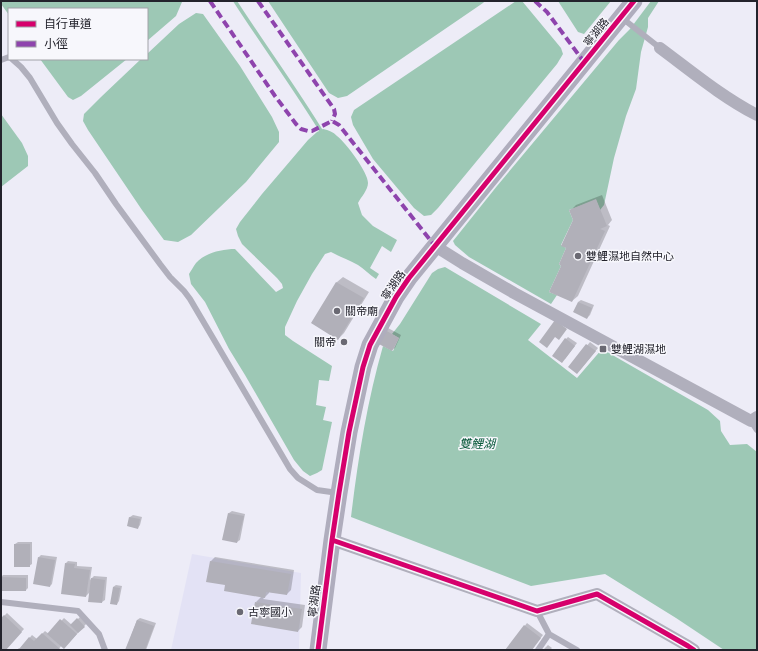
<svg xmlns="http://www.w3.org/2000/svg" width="758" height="651" viewBox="0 0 758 651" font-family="'Asap Condensed','Noto Sans TC',sans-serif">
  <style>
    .built { fill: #e3e2f5 }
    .water { fill: #9dc8b5 }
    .shadow { fill: #0003 }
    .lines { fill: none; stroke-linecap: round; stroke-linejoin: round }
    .stream { stroke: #9dc8b5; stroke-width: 3.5 }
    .building { fill: #b1b0b9 }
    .lane { stroke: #b0afbc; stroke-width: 6 }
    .street { stroke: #b0afbc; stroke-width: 12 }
    .secondary { stroke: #afadbd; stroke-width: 17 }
    .quiet { stroke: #8e44ad; stroke-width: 4; stroke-dasharray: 8 4; stroke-linecap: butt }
    .cycleway-casing { stroke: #f7f7fc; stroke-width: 8 }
    .cycleway { stroke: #d6006c; stroke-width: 5 }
    .poi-dot { fill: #6a6973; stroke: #f7f7fc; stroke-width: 1.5 }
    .labels { text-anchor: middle; stroke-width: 3; stroke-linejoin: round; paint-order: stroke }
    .street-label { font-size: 11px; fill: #23232c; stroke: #f7f7fc }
    .poi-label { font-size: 11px; fill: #23232c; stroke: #f7f7fc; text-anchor: start }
    .water-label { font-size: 12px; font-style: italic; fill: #09593b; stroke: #f7f7fc }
  </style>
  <rect width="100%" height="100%" fill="#edecf7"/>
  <path class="built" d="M192 554 301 573 299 650H171Z"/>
  <path class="water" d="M1 1H182V2L176 16 147 41V9H9V15L1 4Z
    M268 1H485L483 3 347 96 338 98 329 93Z
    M516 1H522L561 48 563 54 557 64 438 208 431 215 424 216 414 208 373 159 353 125 351 117 354 110Z
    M558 1H611L584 34 578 32Z
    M651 1H659L648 18V27L641 52 636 89 626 116 614 158 604 205 600 210 596 200 569 210 573 220 561 245 566 248 559 264 561 266 549 292 557 295 551 304 469 257 455 245 453 241 497 186 619 40 630 29Z
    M196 13 203 14 240 66 272 117 279 132V142L246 182 191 235 178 242 164 240 142 210 88 130 83 121 84 114 101 97 141 59H147V54L179 24Z
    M40 59H127L81 96 73 100 68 97Z
    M1 114 22 143 28 156V166L1 187Z
    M323 129C329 130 333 132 337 136 346 143 368 172 368 183 368 190 361 197 358 203L362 215 373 226 397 240 391 252 382 246 370 268 379 274 376 279C370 275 364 269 358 265 349 260 340 257 331 252L325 254 312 274 297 301 285 327V335L293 341 332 366 329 381 319 380 316 405 326 407 323 420 332 422 322 470 317 473 310 476 303 471 294 460 245 375 229 349 205 302 191 284 189 274C191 271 193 267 196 263 205 253 222 249 235 249L276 292 283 288 282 284 277 278 242 244 238 236 236 229 240 222 262 194 291 160 308 140 317 132Z
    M445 267 541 324 528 340 577 378 602 349 708 410 720 421 721 431 730 445 747 444 757 452V650H724L676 618 605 574 531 586 351 517C358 459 367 402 383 346L393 351 399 338 392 334 400 324 432 273 438 269Z"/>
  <path class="shadow" d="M602 195 612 220 608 225 610 226 578 296 572 301 562 265 574 220 570 211 576 205Z
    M343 277 369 292 344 333 338 339 312 323 337 282Z
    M581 300 594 305 590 315 587 318 578 302Z
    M388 328 401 335 395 348 392 350 379 343Z
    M568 337 577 343 565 359 566 339Z
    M590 342 598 348 580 370 569 367Z
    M232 511 245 514 240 540 237 542 229 513Z
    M133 515 142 517 140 525 138 528 128 526 130 517Z
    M18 542H32V564L29 566 15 544Z
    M41 555 57 557 52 584 50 586 39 557Z
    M215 557 294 570 291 590 287 594 269 591V593L263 599 305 605 302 627 298 631 256 602 262 596 227 584 207 581 211 561Z
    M68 561 77 562V566L92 567 90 580 94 576 107 577 105 600 102 602 90 592 86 596 66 563Z
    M3 575H28V588L26 590H1V577Z
    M116 585 122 586 119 601 117 604 113 587Z
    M7 613 24 629 5 650H1V619Z
    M80 617 87 623 67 645H62L58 650H17L19 648 20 649 32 635 37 639 45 631 49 634 64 618 72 625Z
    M140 618 156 623 146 650H126L137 620Z
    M527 623 543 635 531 650H506Z
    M548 645 552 648 550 650H543Z"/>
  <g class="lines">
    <path class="stream" d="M235 1C264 46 295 88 323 134"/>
  </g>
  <path class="building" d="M596 199 607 226 600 229 605 231 572 302 549 292 561 266 559 264 566 248 561 246 573 220 569 210Z
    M336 282 364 298 338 340 311 323Z
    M578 302 592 308 587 319 573 312Z
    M555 320 567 329 559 340 555 337 547 348 539 342Z
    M385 330 399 338 392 351 377 343Z
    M565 338 575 346 562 363 552 356Z
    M586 344 596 351 577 374 568 367Z
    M228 513 244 516 237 543 222 540Z
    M129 517 140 519 138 529 127 526Z
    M14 544H30V567H14Z
    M38 557 55 560 50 587 33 584Z
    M210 561 291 574 287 595 266 592 265 598 224 591 225 585 206 582Z
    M65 563 75 564 74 568 90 570 86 597 61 594Z
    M1 577 26 578V591H1Z
    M91 578 105 580 102 603 88 602Z
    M113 587 120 588 117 605 110 604Z
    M255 602 302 609 298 632 251 624Z
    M4 615 22 632 6 650H1V618Z
    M77 618 85 627 78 633 70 625Z
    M60 619 77 634 64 649 47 634Z
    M137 620 154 626 145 650H125Z
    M524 625 541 638 532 650H505Z
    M42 633 60 649 59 650H20L19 649 29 637 34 641Z"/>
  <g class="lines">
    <path class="lane" d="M622 18 660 48
      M12 59 21 67 30 78 57 123 72 144 95 173 116 204 160 264 170 277 184 291 190 299 290 469 298 478 317 490 338 493
      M1 60 9 57
      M751 421 757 430
      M1 602 78 611 99 634 105 650
      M537 611 549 634 577 650
      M538 650 549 634"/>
    <path class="street" d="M660 48C691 71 722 97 757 115
      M435 246 462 263 514 293 751 421 757 417
      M332 540 537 611 597 594 688 646 694 650"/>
    <path class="secondary" d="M318 650 332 540 339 493 349 432 363 367 370 345 396 297 409 278 634 1"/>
    <path class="quiet" d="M210 1 275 96 296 124 301 129 308 131H312L332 121 339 125 435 246
      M258 1 334 109 335 114 332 121
      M535 1 547 12 584 62"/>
    <defs>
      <path id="cycleway" d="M332 540 537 611 597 594 688 646 694 650
        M318 650 332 540 339 493 349 432 363 367 370 345 396 297 409 278 634 1"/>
    </defs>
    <use href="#cycleway" class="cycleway-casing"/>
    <use href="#cycleway" class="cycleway"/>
  </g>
  <g class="poi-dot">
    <circle cx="578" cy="256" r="4"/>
    <circle cx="337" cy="311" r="4"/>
    <circle cx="344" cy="342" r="4"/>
    <rect x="599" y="345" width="8" height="8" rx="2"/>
    <circle cx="240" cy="612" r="4"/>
  </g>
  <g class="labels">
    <g class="street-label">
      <text transform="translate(596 32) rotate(-51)" y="4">寧湖路</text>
      <text transform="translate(393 285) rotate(-56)" y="4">寧湖路</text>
      <text transform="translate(314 601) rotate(-83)" y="4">寧湖路</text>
    </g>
    <g class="poi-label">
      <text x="586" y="260">雙鯉濕地自然中心</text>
      <text x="345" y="315">關帝廟</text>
      <text x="336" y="346" text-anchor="end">關帝</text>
      <text x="611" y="353">雙鯉湖濕地</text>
      <text x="248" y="616">古寧國小</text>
    </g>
    <g class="water-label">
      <text x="477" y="448">雙鯉湖</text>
    </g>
  </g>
  <rect width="758" height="651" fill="none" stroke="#23232c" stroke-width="4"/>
  <rect x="8" y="8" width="140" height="52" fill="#f7f7fc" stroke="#a2a2a9"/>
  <rect x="16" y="21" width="20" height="6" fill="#d6006c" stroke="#a2a2a9"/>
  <text x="44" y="28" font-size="12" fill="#23232c">自行車道</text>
  <rect x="16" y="41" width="20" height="6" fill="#8e44ad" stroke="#a2a2a9"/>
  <text x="44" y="48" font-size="12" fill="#23232c">小徑</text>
</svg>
